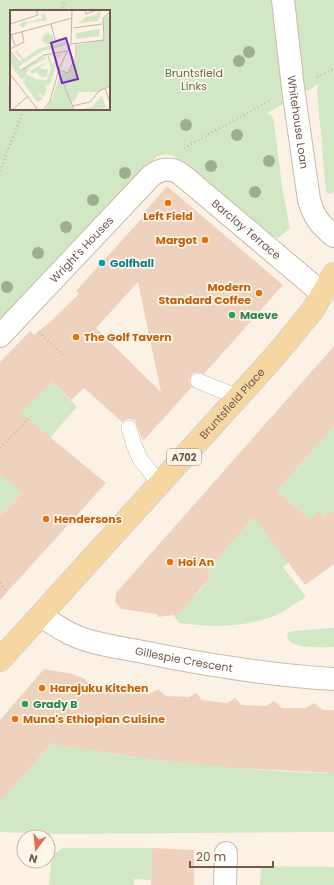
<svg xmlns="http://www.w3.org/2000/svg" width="334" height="885" viewBox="0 0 334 885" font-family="Poppins,sans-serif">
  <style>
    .green { fill: #d2e8c4; fill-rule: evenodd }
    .building { fill: #efd2be; fill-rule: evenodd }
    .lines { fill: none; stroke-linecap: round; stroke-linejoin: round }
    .service-casing { stroke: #ccbaac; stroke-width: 16 }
    .minor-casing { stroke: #ccbaac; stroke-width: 24 }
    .primary-casing { stroke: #d8d1cd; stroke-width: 24 }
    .path { stroke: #d4b5a1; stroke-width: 2.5; stroke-dasharray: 1 3; stroke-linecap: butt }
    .service { stroke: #fff; stroke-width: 15 }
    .minor { stroke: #fff; stroke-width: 22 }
    .primary { stroke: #f6d7a1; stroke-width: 22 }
    .tree { fill: #9faf8c }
    .food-dot { fill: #e8710a; stroke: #fef6eb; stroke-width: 1.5 }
    .culture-dot { fill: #0f9aa8; stroke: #fef6eb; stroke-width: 1.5 }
    .leisure-dot { fill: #2e9e5b; stroke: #fef6eb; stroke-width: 1.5 }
    .labels { text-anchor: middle; stroke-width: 3.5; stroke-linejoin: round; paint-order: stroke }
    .shield { fill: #fef6eb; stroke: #9c887b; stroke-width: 1 }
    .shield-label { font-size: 10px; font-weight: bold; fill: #72594b }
    .park-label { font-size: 11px; fill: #537844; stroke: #fef6eb }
    .street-label { font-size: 11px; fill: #72594b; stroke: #fef6eb }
    .food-label { font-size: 11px; font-weight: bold; fill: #c56008; stroke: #fef6eb; text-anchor: start }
    .culture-label { font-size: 11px; font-weight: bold; fill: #0d838f; stroke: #fef6eb; text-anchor: start }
    .leisure-label { font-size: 11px; font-weight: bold; fill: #27864d; stroke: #fef6eb; text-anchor: start }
    .inset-road { fill: none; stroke: #c4b5a7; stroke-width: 1 }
    .view { fill: #7b2cbf; fill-opacity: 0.15; stroke: #7b2cbf; stroke-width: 2 }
    .inset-edge { fill: none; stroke: #72594b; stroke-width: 2 }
  </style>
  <rect width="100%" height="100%" fill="#fbf2e5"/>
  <path class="green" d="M0 0H334V191L331 194 326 192 317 89 319 84 267 113 271 115 274 121 282 187 290 228 278 238 265 234 172 155C166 154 162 154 156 157L0 321ZM11 11H109V109H11Z
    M52 381 77 407 50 438 22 493 0 516V434Z
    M334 426V510L324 517 320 511 288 563 283 567 306 597C295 603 285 612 274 616 242 628 211 627 179 623L171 612 197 594 212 575 207 571 260 510 304 515 277 491Z
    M334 628V647C325 647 281 650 288 633L293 631Z
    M53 742C104 754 157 760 209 765 251 769 292 773 334 773V832L48 834 2 832 0 831V802Z
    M63 848H152L151 880 134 879V885H49L52 855Z
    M261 866 334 867V885H260Z"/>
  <path class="building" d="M167 186 283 285 204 374 197 372 192 374 190 378 189 382 192 387 143 441 135 421 131 419H127L122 422 84 388 71 400 52 381 21 413 106 483 0 600V516L22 493 0 473V362L30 331 34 335 50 322 79 294 76 291 143 217 141 216ZM138 282 161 392 96 328Z
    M334 346V426L277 491 309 519 320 511 324 517 334 510V564L305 585 254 517 207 571 212 575 179 614 158 617 157 614 122 609 115 602 116 593Z
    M44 669 73 674 85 679 94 690 121 684 126 689 149 694 158 689 166 696 189 697 196 693 202 700 227 703 235 698 242 705 266 706 274 701 282 708H306L314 703 323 710H334V773L235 768 157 760 57 745 53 742 0 802V720Z
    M152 848 194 850V885H151Z"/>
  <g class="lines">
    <defs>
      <path id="service" d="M198 381 238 397
        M129 428 134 445 140 459 160 484"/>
      <g id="minor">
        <path id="s1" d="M283 0 293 88 309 200C314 217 320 225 334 236"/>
        <path id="s2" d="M0 336 151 176C161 168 172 167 182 175L323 294"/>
        <path id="s3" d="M41 616C49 621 58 627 67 632 89 644 118 647 143 652 206 665 270 675 334 679"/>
        <path d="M225 885 226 853"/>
      </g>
      <g id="primary">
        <path id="s4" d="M0 660 276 355 312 311 334 274"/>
      </g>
    </defs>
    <use href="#service" class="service-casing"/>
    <use href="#minor" class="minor-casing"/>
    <use href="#primary" class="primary-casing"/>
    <path class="path" d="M61 11 65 0
      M317 77 334 69
      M184 148 269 101
      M0 171 24 109
      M39 332 63 355 64 353
      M0 448 31 416
      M0 583 3 588 7 592"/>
    <use href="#service" class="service"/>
    <use href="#minor" class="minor"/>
    <use href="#primary" class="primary"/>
  </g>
  <g class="tree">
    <circle cx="249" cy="52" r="6"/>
    <circle cx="239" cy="61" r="6"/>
    <circle cx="186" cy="125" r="6"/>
    <circle cx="237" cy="135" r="6"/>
    <circle cx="269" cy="161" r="6"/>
    <circle cx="211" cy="166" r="6"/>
    <circle cx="125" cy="173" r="6"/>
    <circle cx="255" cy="192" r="6"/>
    <circle cx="93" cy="200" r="6"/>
    <circle cx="66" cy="227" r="6"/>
    <circle cx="38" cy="253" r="6"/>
    <circle cx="7" cy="287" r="6"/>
  </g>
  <g class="food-dot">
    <circle cx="168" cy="203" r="4"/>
    <circle cx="205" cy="240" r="4"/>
    <circle cx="259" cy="293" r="4"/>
    <circle cx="76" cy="337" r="4"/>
    <circle cx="46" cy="519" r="4"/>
    <circle cx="170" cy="562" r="4"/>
    <circle cx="42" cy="688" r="4"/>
    <circle cx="15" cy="719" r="4"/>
  </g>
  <circle class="culture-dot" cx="102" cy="263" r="4"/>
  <g class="leisure-dot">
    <circle cx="232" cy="315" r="4"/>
    <circle cx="25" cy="704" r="4"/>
  </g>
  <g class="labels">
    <rect class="shield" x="167" y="449" width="34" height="16" rx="3"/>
    <g class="shield-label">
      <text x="184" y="461">A702</text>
    </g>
    <g class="park-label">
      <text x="194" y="77">Bruntsfield<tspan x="194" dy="13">Links</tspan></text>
    </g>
    <g class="street-label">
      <text dy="4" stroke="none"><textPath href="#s1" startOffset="123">Whitehouse Loan</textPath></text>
      <text dy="4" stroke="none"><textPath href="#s2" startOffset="338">Barclay Terrace</textPath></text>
      <text dy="4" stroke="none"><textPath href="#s2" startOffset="119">Wright's Houses</textPath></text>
      <text dy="4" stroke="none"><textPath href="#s4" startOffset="346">Bruntsfield Place</textPath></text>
      <text dy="4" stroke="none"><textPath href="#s3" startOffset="151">Gillespie Crescent</textPath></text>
    </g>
    <g class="food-label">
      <text x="168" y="220" text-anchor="middle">Left Field</text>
      <text x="197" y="244" text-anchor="end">Margot</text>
      <text x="251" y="291" text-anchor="end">Modern<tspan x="251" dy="13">Standard Coffee</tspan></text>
      <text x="84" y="341">The Golf Tavern</text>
      <text x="54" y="523">Hendersons</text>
      <text x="178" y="566">Hoi An</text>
      <text x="50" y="692">Harajuku Kitchen</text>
      <text x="23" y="723">Muna's Ethiopian Cuisine</text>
    </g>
    <g class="culture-label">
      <text x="110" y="267">Golfhall</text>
    </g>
    <g class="leisure-label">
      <text x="240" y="319">Maeve</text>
      <text x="33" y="708">Grady B</text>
    </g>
  </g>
  <g transform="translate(10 10)">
    <rect width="100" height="100" fill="#fbf2e5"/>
    <path d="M89 0 91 3 88 11 69 13 76 7 86 5ZM35 3 37 10 18 13 13 18 9 15 15 10 16 13 33 8 30 5ZM97 5 100 10V75L87 82H69L64 92H60L63 100H35L42 89 50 64 52 69V62L58 64 67 48V35L95 29 93 10ZM89 19 90 26 66 29V23ZM32.5 29a5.5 5.5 0 1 1 11 0a5.5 5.5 0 1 1-11 0ZM57 31 55 36 32 41 8 57 11 59 36 46 35 49 19 58 16 64 26 69 37 70 41 58 37 46 46 44 39 47 43 55 47 47 46 45 52 43 47 49 43 67 40 66 42 70 38 75 41 76 35 75 37 79 34 87 26 82 33 89 27 92 13 72 16 69 13 71 15 69H11L2 57 0 48 2 45 8 52 12 50 5 42 9 39 8 42 14 49 28 39ZM34 53 35 55 30 56 31 59H38L37 67H31L27 62 21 64 20 61ZM92 85 96 98 69 100 82 97Z" fill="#d2e8c4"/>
    <path class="inset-road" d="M75 0 76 4 87 0M0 14 28 5 26 0M41 14 46 33M63 18 92 14M0 22 5 35M0 25 62 8M61 34 94 30 93 8 100 2M0 39 14 32 12 22M0 41 9 52M12 60 34 45 57 41M49 60 58 63 66 47V34M49 62 64 100M0 64 28 100M95 78 100 93M62 96 80 92 89 81 100 76M2 100 17 87M33 100 40 91 49 59 61 33 62 0"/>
    <path class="view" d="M56 28 68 69 52 73 41 33Z"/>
    <rect width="100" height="100" class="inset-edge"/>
  </g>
  <g transform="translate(36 849) rotate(196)"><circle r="19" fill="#fef6eb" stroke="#c6b7ab"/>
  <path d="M0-3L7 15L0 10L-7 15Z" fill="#de7150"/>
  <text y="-6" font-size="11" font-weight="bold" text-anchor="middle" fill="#72594b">N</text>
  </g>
  <path d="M190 861v6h83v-6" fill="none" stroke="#72594b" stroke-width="2"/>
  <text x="196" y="861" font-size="12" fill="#72594b" stroke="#fef6eb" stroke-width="3" paint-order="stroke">20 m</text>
</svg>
